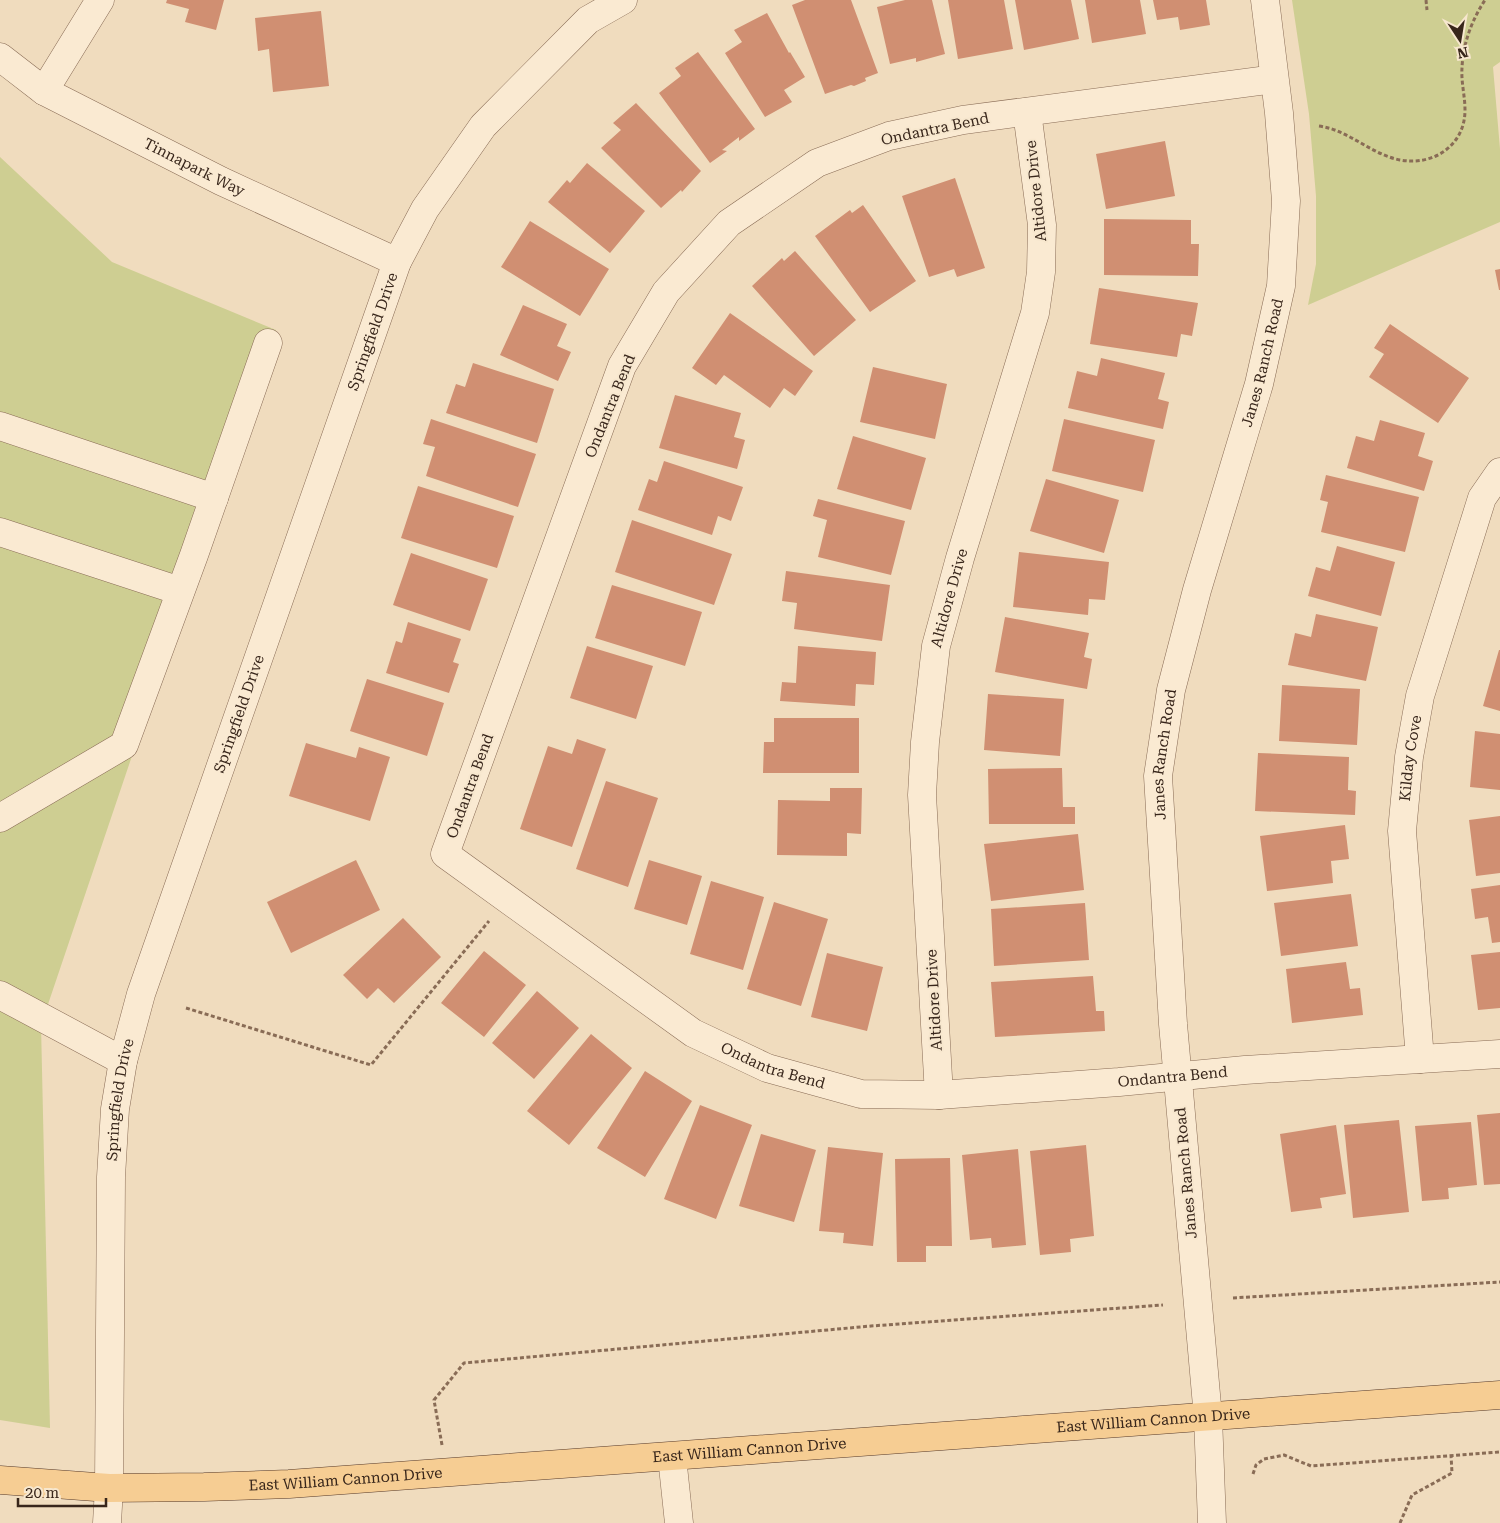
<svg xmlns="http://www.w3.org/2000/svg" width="1500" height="1523" viewBox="0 0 1500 1523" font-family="'Roboto Serif',serif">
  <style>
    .green { fill: #cece92 }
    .building { fill: #d08f72 }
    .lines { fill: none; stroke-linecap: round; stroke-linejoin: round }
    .minor-casing { stroke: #896c56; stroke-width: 29 }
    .major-casing { stroke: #563a2b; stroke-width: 29 }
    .path { stroke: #896c56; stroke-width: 3; stroke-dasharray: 4 2.5; stroke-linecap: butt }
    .minor { stroke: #faead2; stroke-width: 28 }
    .major { stroke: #f6cd93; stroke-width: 28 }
    .labels { text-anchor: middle; stroke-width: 4; stroke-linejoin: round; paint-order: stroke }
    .street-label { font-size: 15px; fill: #38261b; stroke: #f7e7ce }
  </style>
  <rect width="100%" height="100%" fill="#f0dcbe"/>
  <path class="green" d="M1292 0H1500V62L1493 67 1500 149V222L1308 305 1316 264V196L1309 114Z
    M0 157 112 262 276 330 41 1025 50 1428 0 1420Z"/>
  <path class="building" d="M167 0H224L216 30 185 22 189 9 166 3Z
    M805 0H851L878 73 865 78 866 81 854 86 851 85 825 94 792 5Z
    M905 0H932L945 54 916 62V58L890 64 877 7Z
    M948 0H1004L1013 49 958 59Z
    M1015 0H1071L1079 39 1024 50Z
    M1085 0H1140L1146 34 1092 43Z
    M1153 0H1206L1210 25 1180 30 1178 17 1157 20Z
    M321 11 329 86 273 92 269 49 258 51 255 18Z
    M767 13 789 53 790 52 805 77 784 90 792 102 765 117 725 53 742 42 734 30Z
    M698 52 755 129 739 141V137L722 150 727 151 710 163 659 93 681 76 675 68Z
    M636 103 701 171 682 192 681 190 661 208 601 148 621 130 613 123Z
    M1165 141 1175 196 1106 209 1096 154Z
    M587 163 645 211 610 253 548 202 567 180 570 183Z
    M955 178 985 268 957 277 954 269 929 277 902 196Z
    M863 205 916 281 870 312 815 236 850 210 852 213Z
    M1104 219 1191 220V244H1199L1198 276 1104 275Z
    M530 221 609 269 580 316 501 267Z
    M795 251 856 320 814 356 752 286 782 258 784 261Z
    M1500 269V290H1499L1495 270Z
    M1099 288 1198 303 1192 336 1181 334 1177 357 1090 344Z
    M523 305 567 324 557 346 571 352 558 381 500 355Z
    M730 313 813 371 795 396 784 388 770 408 724 375 716 385 692 368Z
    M1390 324 1469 378 1438 423 1369 377 1384 354 1374 348Z
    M1101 358 1165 373 1158 399 1169 402 1163 429 1068 408 1077 371 1097 376Z
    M473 363 554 389 537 443 446 413 456 384 465 387Z
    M873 367 947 384 935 439 860 422Z
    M675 395 741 413 734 437 745 440 737 469 659 448Z
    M431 419 536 454 518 507 426 476 435 447 423 444Z
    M1064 419 1155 440 1143 492 1052 471Z
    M1380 420 1425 433 1418 456 1433 461 1424 491 1347 468 1356 436 1374 441Z
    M853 436 926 458 911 510 837 489Z
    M664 461 743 487 731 521 718 516 712 535 638 510 649 479 657 482Z
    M1326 475 1419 497 1405 552 1321 532 1328 502 1320 500Z
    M1046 479 1119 500 1104 553 1030 531Z
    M418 486 514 516 497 568 401 538Z
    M818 499 905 521 891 575 818 557 827 520 813 516Z
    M632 520 732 554 714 605 615 572Z
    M1337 546 1395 562 1381 616 1308 596 1316 567 1330 571Z
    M1019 552 1109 562 1105 600 1089 599 1088 615 1013 607Z
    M411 553 488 579 470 631 393 605Z
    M786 571 890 585 882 641 794 629 797 603 782 601Z
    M612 585 702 612 685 666 595 638Z
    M1316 614 1378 627 1366 681 1288 665 1295 633 1311 637Z
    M1005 617 1089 633 1084 657 1092 659 1087 689 995 672Z
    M408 622 461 639 453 662 459 664 449 693 386 673 396 641 402 643Z
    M587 646 653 666 636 719 570 698Z
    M798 646 876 652 874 685 856 684 855 706 780 701 782 682 796 683Z
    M1499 650H1500V711L1483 706Z
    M367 679 444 703 427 756 350 731Z
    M1282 685 1360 689 1357 745 1279 741Z
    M988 694 1064 699 1060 756 984 750Z
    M774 718H859V773H763L764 742H774Z
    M1475 731 1500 734V790L1470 787Z
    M577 739 606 749 572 847 520 829 548 746 572 754Z
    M306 743 356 758 359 747 390 757 370 821 289 796Z
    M1258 753 1349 757 1348 790 1356 791 1355 815 1255 811Z
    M1062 768 1063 807H1075V824H989L988 769Z
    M606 781 658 798 628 887 576 869Z
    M830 788H862L861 834 847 833V856L777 855 778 800 830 801Z
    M1500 816V873L1476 876 1469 820Z
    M1345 825 1349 859 1331 861 1333 883 1267 891 1260 836Z
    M1078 834 1084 890 991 901 984 844Z
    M356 860 380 910 291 953 267 902Z
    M649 860 702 876 687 925 634 909Z
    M711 881 764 897 743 970 690 954Z
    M1500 885V942L1492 943 1488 917 1475 919 1471 889Z
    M1351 894 1358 946 1281 956 1274 903Z
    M774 902 828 919 801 1006 747 989Z
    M1085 903 1089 960 994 966 991 909Z
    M403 918 441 957 394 1003 378 988 367 999 343 975Z
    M484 951 526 985 484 1037 441 1003Z
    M1500 952V1008L1478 1010 1471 955Z
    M827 953 883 967 867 1031 811 1017Z
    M1346 962 1350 989 1360 988 1363 1015 1292 1023 1286 969Z
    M1093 976 1096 1011H1104L1105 1031 995 1037 991 982Z
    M537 991 579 1028 534 1079 492 1043Z
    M591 1034 632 1068 569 1145 527 1111Z
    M645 1071 692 1101 645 1177 597 1148Z
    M700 1105 752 1125 716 1219 664 1199Z
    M1500 1113V1184L1484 1185 1477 1115Z
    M1399 1120 1409 1212 1353 1218 1344 1125Z
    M1471 1122 1477 1185 1448 1188 1449 1199 1422 1201 1415 1126Z
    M1336 1125 1346 1194 1320 1198 1322 1208 1291 1212 1280 1134Z
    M761 1134 816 1150 794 1222 739 1206Z
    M1086 1145 1094 1236 1070 1239 1071 1252 1040 1255 1030 1151Z
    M828 1147 883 1153 873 1246 843 1243 844 1233 819 1231Z
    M1018 1149 1026 1245 992 1248 991 1238 970 1240 962 1155Z
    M950 1158 952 1246H926V1262H897L895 1159Z"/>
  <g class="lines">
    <defs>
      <g id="minor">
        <path id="s1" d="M0 57 44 91 221 181 397 262"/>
        <path id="s2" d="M1274 79 963 120 889 136 817 163 729 223 666 292 622 366 445 854 693 1033 767 1068 861 1094 939 1095 1119 1082 1245 1070 1500 1054"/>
        <path d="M44 91 100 0"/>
        <path d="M0 426 214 498"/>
        <path d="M0 532 180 591"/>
        <path d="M0 818 124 745 194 555 268 343"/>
        <path d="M0 995 123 1061"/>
        <path id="s3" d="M1420 1059 1402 831 1409 757 1420 696 1482 498 1500 472"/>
        <path id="s4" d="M939 1095 922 795 925 742 936 646 960 558 1035 313 1041 272 1042 225 1027 112"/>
        <path d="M672 1457 679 1523"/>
        <path id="s5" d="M107 1523 109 1488 111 1177 115 1109 123 1061 141 994 397 262 425 209 483 126 588 20 623 0"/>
        <path id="s6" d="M1212 1523 1208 1417 1173 1024 1158 776 1171 690 1197 590 1259 384 1281 286 1286 201 1279 113 1265 0"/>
      </g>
      <g id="major">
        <path id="s7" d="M0 1480 109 1488 204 1487 289 1484 1500 1395"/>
      </g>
    </defs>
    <use href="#minor" class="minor-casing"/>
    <use href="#major" class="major-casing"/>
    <path class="path" d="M1426 0 1427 10
      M1319 126C1349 130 1370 154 1400 160 1433 166 1465 146 1465 110 1465 96 1461 82 1462 68 1463 43 1472 20 1485 0
      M186 1008 371 1065 489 921
      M1233 1298 1500 1282
      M442 1445 434 1400 464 1363 871 1326 1163 1305
      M1253 1474 1256 1465 1264 1459 1284 1455 1311 1466 1500 1452
      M1400 1523 1412 1495 1452 1473 1451 1455"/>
    <use href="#minor" class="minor"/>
    <use href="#major" class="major"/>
  </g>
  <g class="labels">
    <g class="street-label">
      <text transform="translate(935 129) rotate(-12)" y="5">Ondantra Bend</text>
      <text dy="5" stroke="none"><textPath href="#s1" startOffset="224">Tinnapark Way</textPath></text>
      <text transform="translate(1036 191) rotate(-96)" y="5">Altidore Drive</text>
      <text dy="5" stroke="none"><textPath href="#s5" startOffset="1234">Springfield Drive</textPath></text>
      <text dy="5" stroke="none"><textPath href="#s6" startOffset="1176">Janes Ranch Road</textPath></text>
      <text transform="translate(610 406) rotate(-68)" y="5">Ondantra Bend</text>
      <text dy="5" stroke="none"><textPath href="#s4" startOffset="500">Altidore Drive</textPath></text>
      <text dy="5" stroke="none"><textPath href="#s5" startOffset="829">Springfield Drive</textPath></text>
      <text dy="5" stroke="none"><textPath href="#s6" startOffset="771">Janes Ranch Road</textPath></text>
      <text dy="5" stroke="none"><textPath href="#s3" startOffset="302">Kilday Cove</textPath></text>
      <text transform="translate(470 786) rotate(-70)" y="5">Ondantra Bend</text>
      <text transform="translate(934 1000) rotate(-93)" y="5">Altidore Drive</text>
      <text dy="5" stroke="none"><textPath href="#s2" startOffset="1664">Ondantra Bend</textPath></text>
      <text dy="5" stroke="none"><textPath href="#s2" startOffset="2069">Ondantra Bend</textPath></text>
      <text dy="5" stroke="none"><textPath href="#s5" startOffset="424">Springfield Drive</textPath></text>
      <text transform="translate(1186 1173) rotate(-95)" y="5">Janes Ranch Road</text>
      <text dy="5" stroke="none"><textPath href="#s7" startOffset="1156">East William Cannon Drive</textPath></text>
      <text dy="5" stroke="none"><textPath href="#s7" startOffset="751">East William Cannon Drive</textPath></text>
      <text dy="5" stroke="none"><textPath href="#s7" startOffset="346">East William Cannon Drive</textPath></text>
    </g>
  </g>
  <g transform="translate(1460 40) rotate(168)" stroke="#f7e7ce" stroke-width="4" paint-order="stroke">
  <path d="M0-4L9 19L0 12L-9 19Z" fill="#38261b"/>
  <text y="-8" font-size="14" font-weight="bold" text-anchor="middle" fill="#38261b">N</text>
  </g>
  <path d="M18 1498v8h88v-8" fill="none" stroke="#38261b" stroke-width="2.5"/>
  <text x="25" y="1498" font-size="15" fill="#38261b" stroke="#f7e7ce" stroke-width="4" paint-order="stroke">20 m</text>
</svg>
